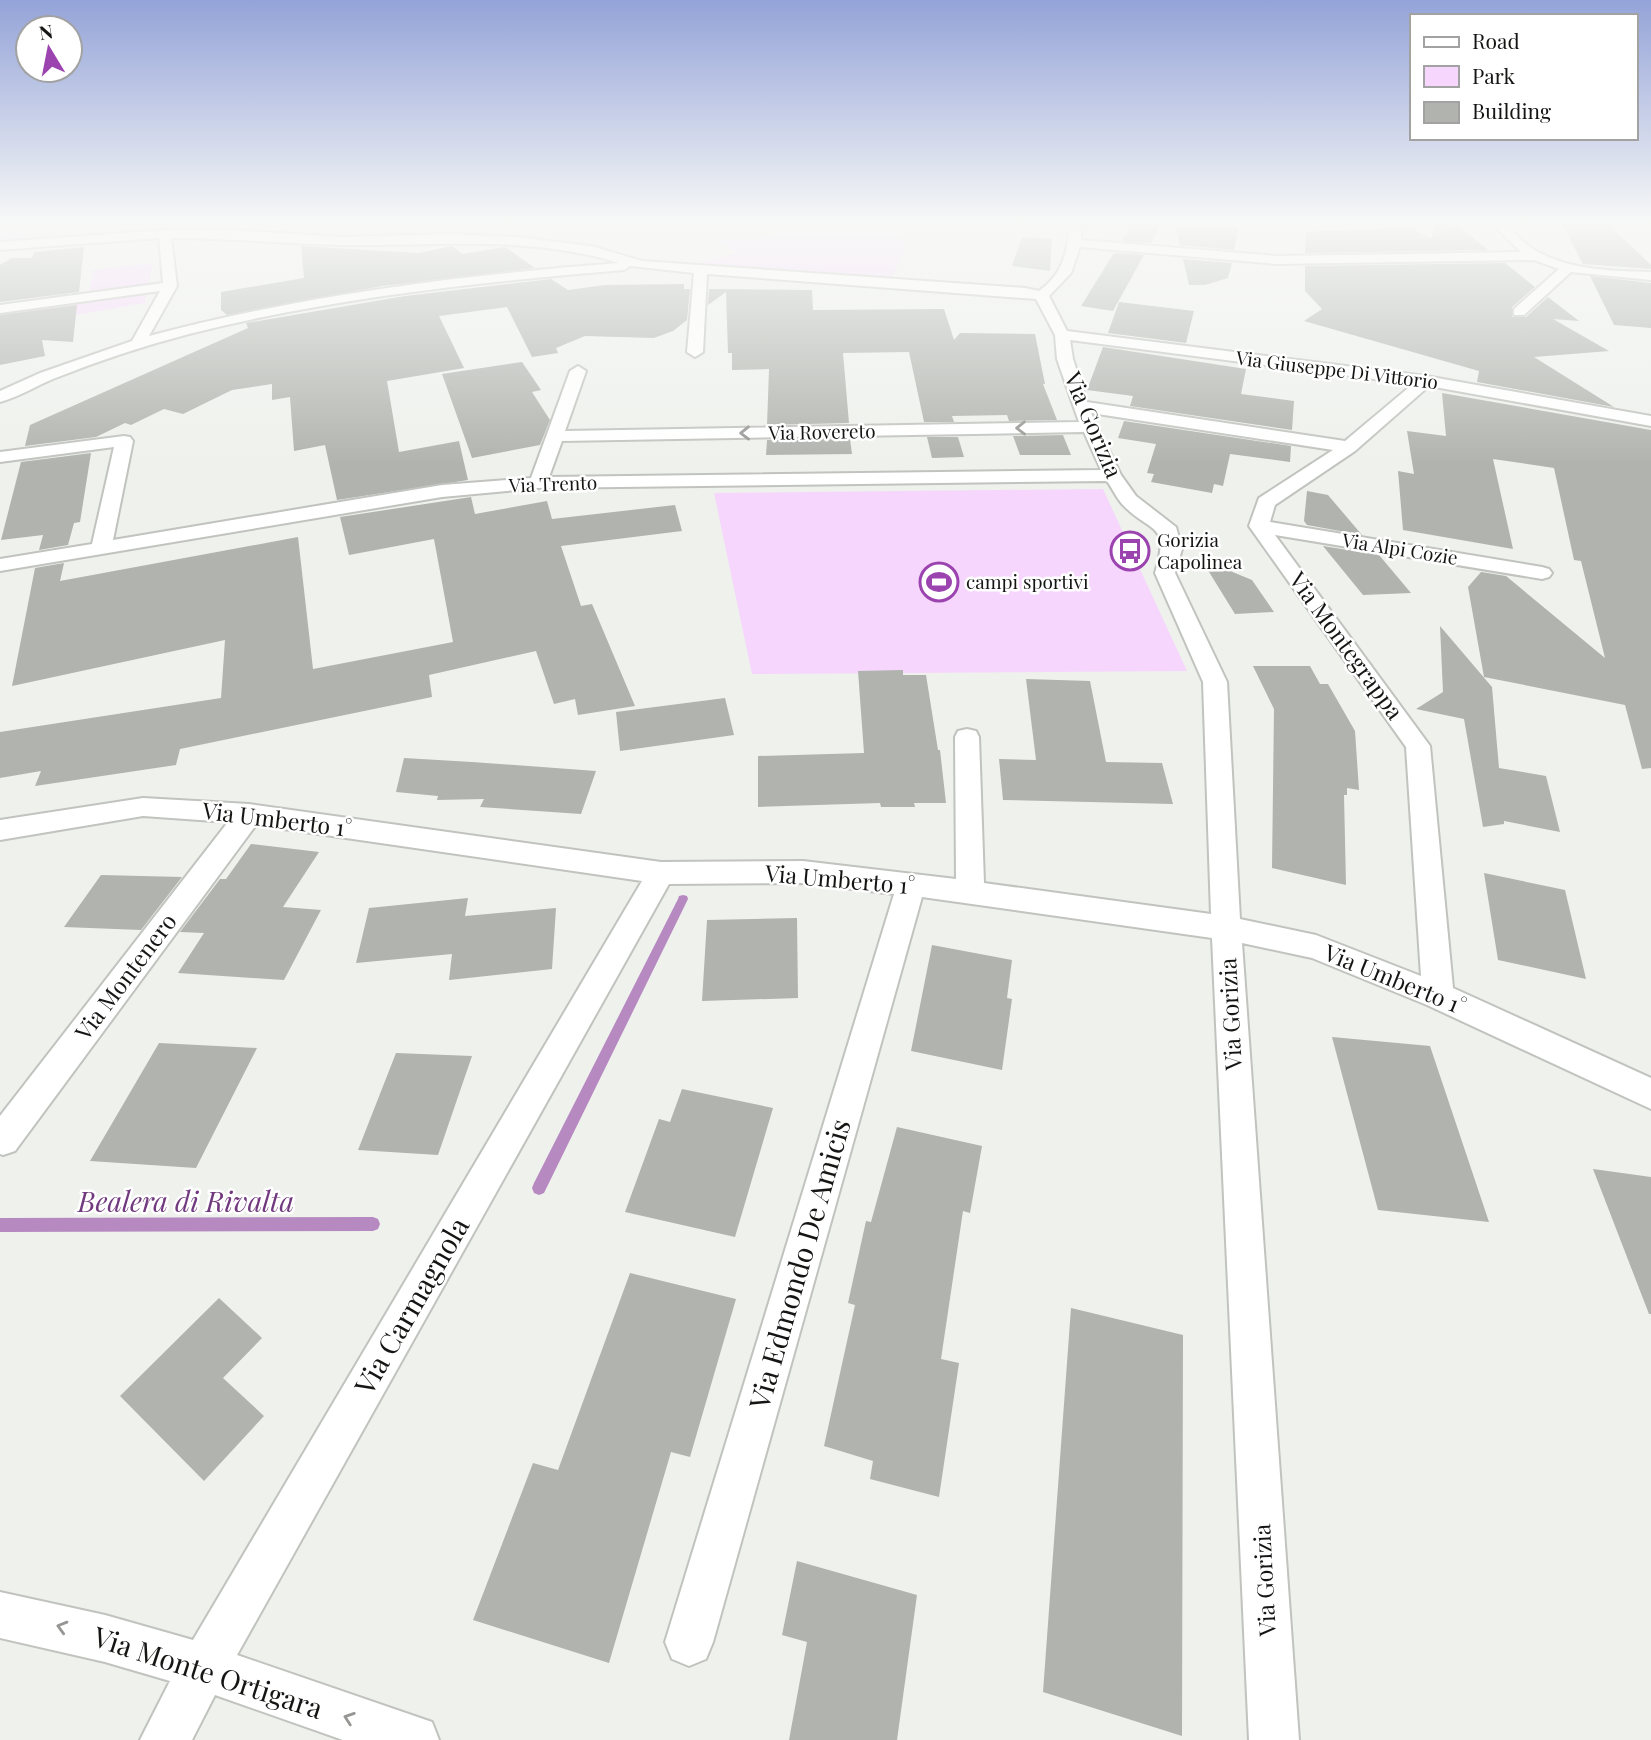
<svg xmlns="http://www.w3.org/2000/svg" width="1651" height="1740" viewBox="0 0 1651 1740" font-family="'Playfair Display',serif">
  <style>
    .green { fill: #f6d6fd }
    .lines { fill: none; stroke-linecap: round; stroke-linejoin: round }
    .stream { fill: #b689c1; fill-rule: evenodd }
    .building { fill: #b0b3ae }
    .minor-casing { stroke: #c1c3be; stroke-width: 4 }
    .minor { fill: #fff; fill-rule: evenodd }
    .oneway { stroke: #969695 }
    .labels { text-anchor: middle; stroke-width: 5; stroke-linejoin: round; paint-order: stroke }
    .far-street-label { font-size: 19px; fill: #151614; stroke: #fff }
    .far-poi-label { font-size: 19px; fill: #151614; stroke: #fff; text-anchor: start }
    .street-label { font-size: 23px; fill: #151614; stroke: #fff }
    .near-water-label { font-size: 28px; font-style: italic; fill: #71397e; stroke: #fff }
    .near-street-label { font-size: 28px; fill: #151614; stroke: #fff }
  </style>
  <rect width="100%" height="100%" fill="#eff1ed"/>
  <path class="green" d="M5 221H117L116 230 0 241V223Z
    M216 221H290L275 233 175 229 208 225Z
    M320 221H453V233H298V224Z
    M783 221H898L905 247 892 279 697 264 738 252 713 239 774 237 785 224Z
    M153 263 145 303 0 328V313L88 300 93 270Z
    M1103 489 1187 671 752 674 714 493Z"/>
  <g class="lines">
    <path class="stream" d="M683 895 687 896 688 899 544 1193 539 1195 534 1193 532 1188 534 1183 678 899 679 896Z
      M373 1217 378 1219 380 1224 378 1229 373 1231 0 1232V1218Z"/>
  </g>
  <path class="building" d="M1134 221H1163L1151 243 1122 241Z
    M1561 222H1606L1651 265V269L1583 264Z
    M1435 223 1458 226 1488 250 1305 253 1306 232 1410 227 1431 239Z
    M1175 228H1239L1234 250 1180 245Z
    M1022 237 1052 239 1050 271 1012 266Z
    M301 246 419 253 452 246 462 254 505 247 535 268 382 286 227 315 221 310V292L304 278Z
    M84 247 79 292 0 302V265L12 258H32L34 252Z
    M1114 253 1144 255 1113 311 1081 306Z
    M1183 259 1232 263 1228 278 1205 285H1189Z
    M1505 263 1535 287 1512 307V317H1526L1548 297 1579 321 1553 319 1609 351 1534 357 1614 407 1477 382 1479 371 1304 321 1322 309 1305 291V266Z
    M1590 276 1651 283V328L1614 325Z
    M551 279 568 290 605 285 684 284V289H690L687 320 673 331 654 338 585 336 556 348 558 353 532 357 507 307 439 316 464 368 387 381 399 452 459 441 468 480 337 500 325 445 294 451 290 397 272 400V384L232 390 183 414 164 409 131 425 125 423 96 437 25 446 30 425 248 328 246 323 405 296Z
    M709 289 812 290 813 310 944 309 954 340 960 333 1035 334 1045 384H1043L1057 420 1009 421 1007 415 952 416 954 422H924L909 352 843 353 849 423 767 425 769 369 732 370V353H728L726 292 708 305Z
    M1119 302 1194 311 1186 343 1108 333Z
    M77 305 73 342 42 340 45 356 0 365V315Z
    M1103 347 1246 369 1241 394 1294 401 1292 430 1130 406 1133 396 1087 390Z
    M522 362 541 390 532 392 550 420 540 445 472 458 442 374Z
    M1442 393 1651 430V768L1642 769 1625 705 1484 677 1468 587 1481 572 1506 576 1605 658 1581 561 1574 560 1554 468 1493 459 1513 549 1403 530 1398 471 1414 474 1407 431 1446 436Z
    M1124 421 1291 446 1290 462 1230 454 1223 486 1214 484 1212 493 1151 482 1154 474 1147 473 1156 444 1118 438Z
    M1063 435 1071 455H1020L1013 436Z
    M927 437H958L964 457 932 458Z
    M850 439 852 454 766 455 767 440Z
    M91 453 80 522 74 523 68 545 39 550 43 535 1 540 21 462Z
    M1307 491 1328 495 1362 535 1307 525 1304 521Z
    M471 497 475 514 547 501 552 519 675 505 682 531 561 546 581 606 592 604 635 706 578 715 575 699 554 704 536 651 429 675 432 697 180 749 176 765 35 786 41 771 0 778V732L221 698 225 640 12 686 35 568 64 563 60 581 298 537 313 669 453 642 434 539 349 555 340 517Z
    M1323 546 1379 555 1411 593 1363 595Z
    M1201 559 1252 580 1274 612 1235 614Z
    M1440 626 1492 687 1499 768 1546 776 1560 832 1504 821V824L1483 827 1464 719 1416 709 1443 692Z
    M1253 666H1310L1320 684H1328L1355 731 1359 790 1347 788V795H1344L1346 885 1272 868 1274 709Z
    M903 670V675H926L938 750H940L946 803H914L915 807H881L880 803 758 807V756L864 753 858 671Z
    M1026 679 1090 681 1106 762 1162 763 1173 804 1003 800 999 759 1036 760Z
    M725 698 734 735 620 751 616 712Z
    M404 758 472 762 596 771 581 814 480 807 484 799 437 800 438 796 396 792Z
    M251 844 319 852 283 907 321 910 284 980 178 973 204 933 180 932 220 879H226Z
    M1484 873 1565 890 1586 979 1498 960Z
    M101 875 182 877 141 930 64 927Z
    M468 898 465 916 556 908 552 969 449 980 452 954 356 963 369 908Z
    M797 918 798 998 702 1001 707 920Z
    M932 945 1012 960 1007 998 1012 999 1002 1070 911 1051Z
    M1332 1037 1430 1046 1489 1222 1378 1210Z
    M159 1043 257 1048 196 1168 90 1161Z
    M396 1053 472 1056 438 1155 358 1150Z
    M682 1089 773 1108 735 1237 625 1212 659 1119 670 1122Z
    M897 1127 982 1146 970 1213 963 1211 941 1359 959 1363 939 1497 870 1479 873 1461 824 1446 855 1305 848 1303 866 1221 871 1222Z
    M1593 1169 1651 1177V1314H1649Z
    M630 1273 736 1299 690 1457 671 1452 609 1663 473 1620 533 1463 558 1470Z
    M219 1298 262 1338 223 1378 264 1416 204 1481 120 1396Z
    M1071 1308 1183 1335 1182 1736 1043 1692Z
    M797 1561 917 1595 897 1740H789L807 1642 782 1635Z"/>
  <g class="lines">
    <defs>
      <path id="minor" d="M1069 221H1081V240L1277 256 1521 252 1489 221H1502C1513 231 1522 243 1535 250 1566 270 1614 271 1651 272V280L1571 272 1524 315H1514V309L1559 269 1534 260 1277 264 1080 247 1071 273 1049 296 1067 331 1426 376 1651 416V426L1429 386 1355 451 1275 505 1270 522 1542 567 1549 569 1552 573 1549 577 1542 579 1275 535 1430 746 1453 988 1651 1078V1109L1427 1005 1312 958 1242 943 1299 1740H1249L1212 938 922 897 713 1642 706 1659 689 1666 672 1659 665 1642 894 894 803 883 669 884 237 1655 432 1722 439 1740H343L215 1695 192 1740H140L170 1681 105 1662 0 1638V1592L105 1615 193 1640 642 881 256 825 15 1151 3 1155 0 1154V1116L228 822 143 816 0 840V820L143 798 249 804 661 862 803 861 956 879 955 737 958 731 967 729 976 731 979 737 984 883 1211 914 1203 682 1155 573C1171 521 1150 534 1122 504 1116 497 1112 488 1107 481L538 488 442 497 0 571V559L92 544 114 447 0 462V452L124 436 130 437 133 441 113 540 442 485 531 478 570 371 578 366 586 371 565 431 1079 422 1057 359 1055 335 1036 299 707 274 703 352 695 357 687 352 694 273 630 266 624 270C479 282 330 298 189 334 143 346 98 361 53 379 36 386 19 397 0 402V391L40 373 132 341 160 291 0 313V305L163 283 159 238 0 250V242L165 230H233L342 237 448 234 517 237 591 246 642 261 1025 288 1039 291C1063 274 1069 250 1069 221ZM171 238C229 238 285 244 343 245 436 246 529 235 619 263 462 275 302 295 149 336L177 286ZM1070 340 1413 384 1345 441 1087 402 1073 359ZM1091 413 1333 450 1259 498 1249 526 1406 747 1421 976 1316 935 1240 919 1227 682 1175 573 1182 549 1176 527 1136 496 1121 475ZM1084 432 1101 470 549 477 562 441Z"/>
    </defs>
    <use href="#minor" class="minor-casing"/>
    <use href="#minor" class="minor"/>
  </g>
  <defs><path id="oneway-chevron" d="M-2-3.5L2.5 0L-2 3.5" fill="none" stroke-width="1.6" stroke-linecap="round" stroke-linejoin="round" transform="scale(1.75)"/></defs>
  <g class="oneway">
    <use href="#oneway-chevron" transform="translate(1021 428) rotate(179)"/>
    <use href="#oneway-chevron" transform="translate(745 433) rotate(179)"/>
    <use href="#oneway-chevron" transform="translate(62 1627) rotate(-164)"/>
    <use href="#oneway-chevron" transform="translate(349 1718) rotate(-161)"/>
  </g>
  <linearGradient id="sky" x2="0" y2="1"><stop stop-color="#94a3d8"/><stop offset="0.48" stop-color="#f8f9f7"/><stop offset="1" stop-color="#f8f9f7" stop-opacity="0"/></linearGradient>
  <rect width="1651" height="465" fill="url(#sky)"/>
  <defs>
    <symbol id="bus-ring" viewBox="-11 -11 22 22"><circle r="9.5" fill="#fff" stroke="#9b43af" stroke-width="1.5"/><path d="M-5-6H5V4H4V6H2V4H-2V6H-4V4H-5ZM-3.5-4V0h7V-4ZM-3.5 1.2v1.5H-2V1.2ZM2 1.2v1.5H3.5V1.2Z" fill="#9b43af"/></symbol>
    <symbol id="stadium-ring" viewBox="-11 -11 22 22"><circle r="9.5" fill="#fff" stroke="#9b43af" stroke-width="1.5"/><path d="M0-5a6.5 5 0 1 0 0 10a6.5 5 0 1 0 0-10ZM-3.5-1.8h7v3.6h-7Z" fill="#9b43af"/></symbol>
  </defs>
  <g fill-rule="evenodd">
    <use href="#bus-ring" x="1108" y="529" width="44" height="44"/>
    <use href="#stadium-ring" x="917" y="560" width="44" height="44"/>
  </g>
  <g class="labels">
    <g class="far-street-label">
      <text transform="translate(1337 370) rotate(7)" y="7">Via Giuseppe Di Vittorio</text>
      <text transform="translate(822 432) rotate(-1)" y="7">Via Rovereto</text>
      <text transform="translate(553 484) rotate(-2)" y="7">Via Trento</text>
      <text transform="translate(1400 549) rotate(9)" y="7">Via Alpi Cozie</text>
    </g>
    <g class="far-poi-label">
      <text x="1157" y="547">Gorizia<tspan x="1157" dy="22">Capolinea</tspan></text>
      <text x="966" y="589">campi sportivi</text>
    </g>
    <g class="street-label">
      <text transform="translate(1093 425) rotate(67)" y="8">Via Gorizia</text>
      <text transform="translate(1346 646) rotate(54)" y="8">Via Montegrappa</text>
      <text transform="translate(277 820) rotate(7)" y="8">Via Umberto 1°</text>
      <text transform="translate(840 880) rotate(5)" y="8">Via Umberto 1°</text>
      <text transform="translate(126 977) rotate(-53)" y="8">Via Montenero</text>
      <text transform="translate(1395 980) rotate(22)" y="8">Via Umberto 1°</text>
      <text transform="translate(1231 1014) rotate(-93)" y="8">Via Gorizia</text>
      <text transform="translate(1265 1580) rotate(-93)" y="8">Via Gorizia</text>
    </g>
    <g class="near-water-label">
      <text x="186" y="1212">Bealera di Rivalta</text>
    </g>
    <g class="near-street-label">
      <text transform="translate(800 1264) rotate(-74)" y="10">Via Edmondo De Amicis</text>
      <text transform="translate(412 1306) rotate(-60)" y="10">Via Carmagnola</text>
      <text transform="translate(208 1673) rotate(18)" y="10">Via Monte Ortigara</text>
    </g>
  </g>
  <rect x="1410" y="14" width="228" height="126" fill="#ffffff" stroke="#a1a2a1" stroke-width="2"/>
  <rect x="1424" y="37" width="35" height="10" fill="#ffffff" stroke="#a1a2a1" stroke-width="2"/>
  <text x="1472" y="49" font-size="21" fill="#151614">Road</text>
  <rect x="1424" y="66" width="35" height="21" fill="#f6d6fd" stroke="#a1a2a1" stroke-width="2"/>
  <text x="1472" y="84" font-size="21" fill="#151614">Park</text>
  <rect x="1424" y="102" width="35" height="21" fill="#b0b3ae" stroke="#a1a2a1" stroke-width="2"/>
  <text x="1472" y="119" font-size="21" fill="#151614">Building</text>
  <g transform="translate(49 49) rotate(350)"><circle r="33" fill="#ffffff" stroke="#a1a2a1" stroke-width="2"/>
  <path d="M0-5L12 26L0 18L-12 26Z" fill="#9b43af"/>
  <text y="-10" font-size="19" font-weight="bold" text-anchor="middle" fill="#151614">N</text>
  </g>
</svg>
